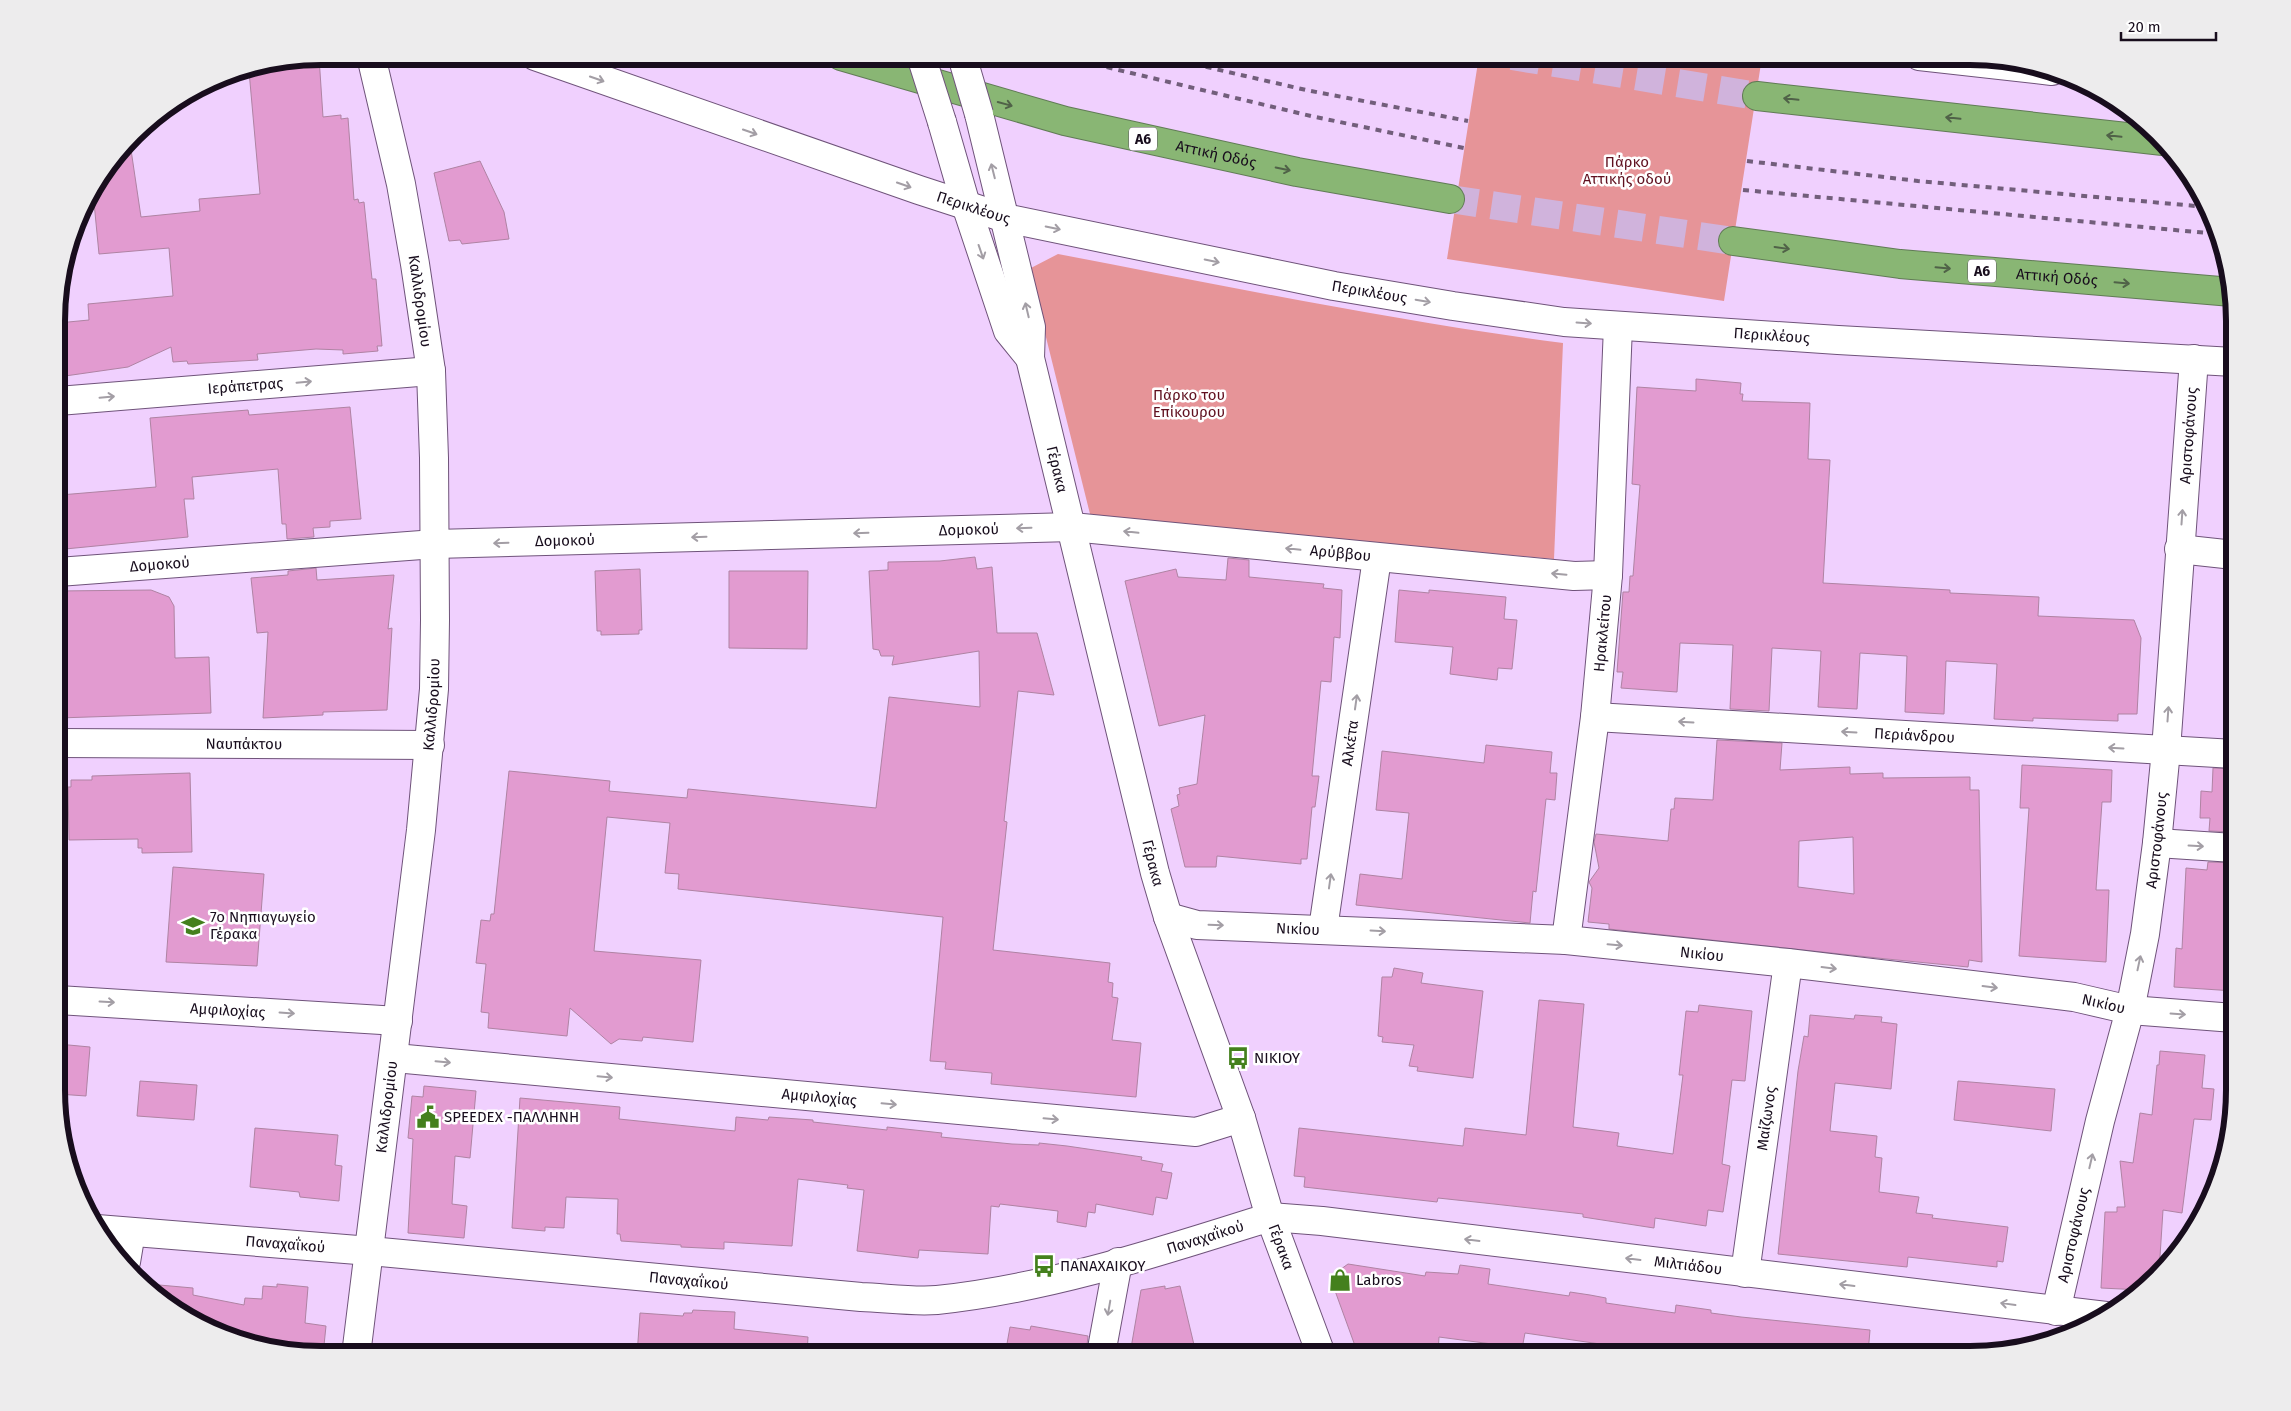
<svg xmlns="http://www.w3.org/2000/svg" width="2291" height="1411" viewBox="0 0 2291 1411" font-family="'Fira Sans',sans-serif">
  <style>
    .green { fill: #e69498 }
    .building { fill: #e29bd0; stroke: #af83a3; fill-rule: evenodd }
    .lines { fill: none; stroke-linecap: round; stroke-linejoin: round }
    .motorway-tunnel { stroke: #d0b3dc; stroke-width: 28; stroke-dasharray: 28 14; stroke-linecap: butt }
    .minor-casing { stroke: #6f537a; stroke-width: 30 }
    .tertiary-casing { stroke: #6f537a; stroke-width: 30 }
    .motorway-casing { stroke: #617b56; stroke-width: 30 }
    .minor { stroke: #fff; stroke-width: 28 }
    .tertiary { stroke: #fff; stroke-width: 28 }
    .motorway { stroke: #89b674; stroke-width: 28 }
    .rail { stroke: #725e7b; stroke-width: 4; stroke-dasharray: 6 6; stroke-linecap: butt }
    .tertiary-bridge-casing { stroke: #6f537a; stroke-width: 30; stroke-linecap: butt }
    .tertiary-bridge { stroke: #fff; stroke-width: 28 }
    .oneway { stroke: #a39ea5 }
    .oneway2 { stroke: #506248 }
    .labels { text-anchor: middle; stroke-width: 5; stroke-linejoin: round; paint-order: stroke }
    .shield { fill: #fff; stroke: #5d5661; stroke-width: 1 }
    .shield-label { font-size: 14px; font-weight: bold; fill: #180d1d }
    .street-label { font-size: 15px; fill: #180d1d; stroke: #fff }
    .park-label { font-size: 15px; fill: #60101f; stroke: #fff }
    .poi-label { font-size: 15px; fill: #180d1d; stroke: #fff; text-anchor: start }
    .rim { fill: none; stroke: #180d1d; stroke-width: 6 }
  </style>
  <rect width="100%" height="100%" fill="#f0d0fe"/>
  <path class="green" d="M1479 56 1762 57 1724 301 1447 259Z
    M1058 254C1226 286 1394 321 1563 343L1554 559 1091 518 1029 269Z"/>
  <path class="building" d="M319 57 323 117 341 115V119L348 118 354 200 358 199 359 203 364 202 372 279H376L382 346H377L378 351 343 354V350L316 349 257 354 258 360 188 364 187 361 173 362 171 347 128 367 58 377V323L89 320 88 304 173 296 169 248 99 254 93 192 130 143 141 217 200 211 199 199 260 194 249 71Z
    M480 161 504 212 509 239 462 244 460 240 449 241 434 173Z
    M1696 379 1741 383 1740 394H1743L1742 401 1810 403 1808 459 1830 460 1823 583 1950 590V593L2039 597 2038 616 2134 620 2141 638 2137 714H2118V721L2033 718V721L1994 719 1997 664 1946 661 1944 714 1905 712 1907 656 1860 653 1857 709 1818 707 1821 651 1772 648 1769 711 1730 709 1733 645 1680 643 1677 692 1621 688 1623 672H1617L1623 592H1629L1630 576H1633L1640 485 1632 484 1637 387 1696 391Z
    M350 407 361 519 330 521V527L313 528 314 537 287 539 286 524H282L278 469 192 477 194 499H184L188 537 65 549 60 495 156 487 150 418 248 410 249 415Z
    M975 557 977 569 992 567 997 633H1037L1054 695 1018 691 1004 821 1007 822 993 950 1110 963 1108 982 1113 983 1112 997 1118 998 1112 1040 1141 1043 1136 1097 991 1084 992 1073 945 1069 946 1062 930 1061 943 917 678 889 679 874 665 873 670 823 607 817 594 951 701 960 693 1042 643 1037 642 1041 619 1039 611 1044 570 1008 567 1036 488 1028 489 1013 481 1012 486 964 476 963 481 920 490 921 491 914H494L509 771 610 781 609 791 687 798 688 789 876 808 889 697 980 707 979 651 892 665 894 656H881L879 650 873 649 869 571 888 570V562L940 561Z
    M1228 558 1249 560V577L1324 584 1323 588 1342 590 1340 638 1334 637 1331 682 1321 681 1312 776H1319L1315 807H1312L1307 859H1301V864L1217 856 1216 867H1185L1171 809 1179 806 1177 795 1180 794 1179 788 1197 784 1205 715 1159 726 1125 581 1176 569 1178 577 1226 580Z
    M316 568 317 580 394 575 388 629 392 628 387 710 323 712V715L263 718 268 632 257 633 251 578 288 575V571Z
    M640 569 642 630H639V634L601 635V631H597L595 571Z
    M729 571H808L807 649 729 648Z
    M151 590 169 597 174 606 175 658 209 657 211 713 58 718V591Z
    M1399 590 1429 593V590L1506 597 1504 619 1517 620 1512 669 1498 668 1497 680 1450 674 1453 647 1395 642Z
    M1717 740 1782 743 1780 770 1850 767V774L1883 773V778L1970 777V790H1979L1982 962 1969 960 1968 967 1887 959 1609 929V924L1588 922 1592 888 1589 882 1599 868 1594 842 1596 834 1668 841 1671 809H1674L1675 798 1713 800ZM1853 837 1854 894 1798 887 1799 841Z
    M1486 745 1552 752 1550 773H1557L1555 800 1546 799 1536 892 1533 891 1530 923 1356 905 1360 874 1402 879 1409 813 1376 810 1382 751 1484 763Z
    M2022 765 2112 770 2111 802H2102L2096 890H2109L2106 962 2019 956 2029 808H2020Z
    M2213 768 2234 769V832L2209 831 2210 818H2200L2201 791 2212 792Z
    M190 773 192 852 142 853V848H138V839L69 840 68 787H71V780H92V776Z
    M2208 862 2234 863V991L2174 987 2176 948 2182 949 2186 868 2207 870Z
    M173 867 264 874 257 966 166 962Z
    M1394 968 1423 973 1421 983 1483 991 1473 1078 1417 1071 1418 1067 1409 1066 1414 1045 1382 1042 1383 1037 1378 1036 1382 977H1392Z
    M1539 1000 1584 1004 1573 1127 1619 1133 1617 1146 1673 1154 1683 1075H1679L1686 1011 1698 1012 1699 1005 1752 1011 1745 1081 1732 1080 1722 1164 1730 1166 1723 1212 1708 1210 1706 1226 1655 1218 1654 1228 1583 1217V1214L1494 1204 1438 1198 1437 1202 1304 1187 1305 1177 1294 1176 1299 1128 1463 1146 1465 1128 1526 1135Z
    M1810 1015 1854 1019 1855 1015 1882 1017 1881 1022 1897 1024 1891 1089 1835 1083 1830 1131 1877 1136 1875 1157 1882 1158 1879 1192 1919 1197 1916 1213 1933 1215 1932 1218 2008 1227 2003 1262 1997 1261V1267L1908 1257 1907 1267 1778 1254 1798 1071 1804 1036 1808 1037Z
    M58 1044 90 1047 86 1096 58 1094Z
    M2160 1051 2205 1055 2202 1088 2214 1089 2211 1120 2194 1119 2182 1213 2163 1210 2159 1272 2142 1290 2101 1288 2105 1212H2117V1207H2125L2120 1161 2133 1163 2140 1113 2152 1115 2157 1065H2159Z
    M140 1081 197 1085 194 1120 137 1116Z
    M1958 1081 2055 1089 2051 1131 1954 1120Z
    M424 1086 476 1091 470 1158 455 1156 452 1204 467 1206 464 1238 408 1233 413 1139 408 1138 412 1096 423 1097Z
    M520 1098 620 1107 619 1119 735 1131 736 1117 768 1120 769 1117 813 1120V1122L887 1130V1127L942 1133 941 1137 1012 1144 1039 1145V1143L1067 1146 1142 1157 1141 1160 1163 1164 1161 1171 1172 1173 1167 1199 1156 1197 1153 1215 1096 1204 1095 1213 1088 1212 1086 1227 1057 1222 1058 1211 1000 1204 999 1207 991 1206 988 1254 919 1250 918 1258 857 1251 864 1190 847 1188 848 1185 798 1179 792 1246 724 1242V1249L681 1247V1245L621 1241 620 1234H617L618 1199 566 1197 564 1228 545 1227V1231L512 1228Z
    M255 1128 338 1135 335 1165 342 1166 339 1201 300 1197 299 1192 250 1187Z
    M1348 1264 1425 1276 1426 1272 1458 1274 1460 1265 1490 1269 1488 1284 1569 1296 1570 1292 1590 1295 1606 1298V1303L1675 1313 1676 1305 1711 1310V1313L1741 1317 1870 1330 1868 1354H1634L1606 1351 1607 1345 1525 1333 1521 1354H1491L1492 1344 1439 1337 1438 1354H1358L1330 1277Z
    M148 1284 193 1288V1295L244 1305 245 1298 262 1299 263 1286 277 1287V1284L308 1287 305 1323 326 1326 323 1355 252 1346 174 1310Z
    M1165 1286V1289L1180 1286 1195 1349 1185 1352V1354H1130L1141 1290Z
    M693 1310 735 1312 734 1329 808 1337 807 1355H637L640 1313 683 1316 684 1313H692Z
    M1031 1326 1088 1336 1086 1354 1005 1355 1010 1327 1030 1330Z"/>
  <g class="lines">
    <path class="motorway-tunnel" d="M1512 56 1757 96
      M1450 199 1733 241"/>
    <defs>
      <g id="minor">
        <path id="s1" d="M535 56 919 190 1005 218 1334 286 1453 306 1564 322 1838 340 2234 362"/>
        <path d="M1919 56 2052 71"/>
        <path id="s2" d="M58 401 431 371"/>
        <path d="M2179 549 2234 555"/>
        <path id="s3" d="M58 572 435 544 1072 527 1574 576 1608 575"/>
        <path id="s4" d="M1595 717 2234 754"/>
        <path id="s5" d="M58 743 430 745"/>
        <path d="M2157 843 2234 848"/>
        <path id="s6" d="M1168 917 1197 925 1566 940 1788 963 2074 997 2130 1010 2234 1018"/>
        <path id="s7" d="M1323 929 1377 558"/>
        <path id="s8" d="M1566 940 1595 717 1608 575 1618 326"/>
        <path id="s9" d="M58 1000 398 1021"/>
        <path id="s10" d="M395 1058 1196 1132 1241 1118"/>
        <path id="s11" d="M97 1229 370 1251 861 1297C886 1298 913 1302 937 1300 1051 1288 1162 1251 1270 1217"/>
        <path d="M126 1262 131 1232"/>
        <path id="s12" d="M1745 1273 1788 963"/>
        <path id="s13" d="M2056 1311 2100 1121 2130 1010 2145 934 2157 843 2166 750 2194 359"/>
        <path d="M1101 1354 1118 1262"/>
        <path id="s14" d="M356 1355 421 830 434 689 435 620 434 458 431 371 415 264 401 184 371 56"/>
      </g>
      <g id="tertiary">
        <path id="s15" d="M979 114 1031 327 1030 358 1155 873 1168 917 1241 1118 1270 1217 1321 1354"/>
        <path d="M942 122 966 205 1008 331 1030 358"/>
        <path id="s16" d="M1270 1217 1322 1221 2106 1316"/>
      </g>
      <g id="motorway">
        <path id="s17" d="M841 56 1065 121 1297 172 1450 199"/>
        <path d="M1757 96 2163 141"/>
        <path id="s18" d="M1733 241 1900 264 2232 292"/>
      </g>
    </defs>
    <use href="#minor" class="minor-casing"/>
    <use href="#tertiary" class="tertiary-casing"/>
    <use href="#motorway" class="motorway-casing"/>
    <use href="#minor" class="minor"/>
    <use href="#tertiary" class="tertiary"/>
    <use href="#motorway" class="motorway"/>
    <path class="rail" d="M1060 56 1311 116 1464 148
      M1159 56 1306 90 1468 121
      M1747 161 1918 181 2207 207
      M1743 190 2218 234"/>
    <defs>
      <path id="tertiary-bridge" d="M921 56 942 122
        M962 56 979 114"/>
    </defs>
    <use href="#tertiary-bridge" class="tertiary-bridge-casing"/>
    <use href="#tertiary-bridge" class="tertiary-bridge"/>
  </g>
  <defs><path id="oneway-shaft" d="M-6 0H5M1.5-3L5.5 0L1.5 3" fill="none" stroke-width="1.6" stroke-linecap="round" stroke-linejoin="round" transform="scale(1.25)"/></defs>
  <g class="oneway">
    <use href="#oneway-shaft" transform="translate(597 79) rotate(19)"/>
    <use href="#oneway-shaft" transform="translate(750 132) rotate(19)"/>
    <use href="#oneway-shaft" transform="translate(993 171) rotate(-104)"/>
    <use href="#oneway-shaft" transform="translate(904 185) rotate(19)"/>
    <use href="#oneway-shaft" transform="translate(1053 228) rotate(12)"/>
    <use href="#oneway-shaft" transform="translate(981 252) rotate(71)"/>
    <use href="#oneway-shaft" transform="translate(1212 261) rotate(12)"/>
    <use href="#oneway-shaft" transform="translate(1423 301) rotate(10)"/>
    <use href="#oneway-shaft" transform="translate(1027 310) rotate(-103)"/>
    <use href="#oneway-shaft" transform="translate(1584 323) rotate(4)"/>
    <use href="#oneway-shaft" transform="translate(304 382) rotate(-5)"/>
    <use href="#oneway-shaft" transform="translate(107 397) rotate(-5)"/>
    <use href="#oneway-shaft" transform="translate(2182 517) rotate(-86)"/>
    <use href="#oneway-shaft" transform="translate(1024 528) rotate(178)"/>
    <use href="#oneway-shaft" transform="translate(1131 532) rotate(-174)"/>
    <use href="#oneway-shaft" transform="translate(861 533) rotate(178)"/>
    <use href="#oneway-shaft" transform="translate(699 537) rotate(178)"/>
    <use href="#oneway-shaft" transform="translate(501 543) rotate(178)"/>
    <use href="#oneway-shaft" transform="translate(1293 549) rotate(-174)"/>
    <use href="#oneway-shaft" transform="translate(1559 574) rotate(-175)"/>
    <use href="#oneway-shaft" transform="translate(1356 702) rotate(-82)"/>
    <use href="#oneway-shaft" transform="translate(2168 714) rotate(-86)"/>
    <use href="#oneway-shaft" transform="translate(1686 722) rotate(-177)"/>
    <use href="#oneway-shaft" transform="translate(1849 732) rotate(-177)"/>
    <use href="#oneway-shaft" transform="translate(2116 748) rotate(-177)"/>
    <use href="#oneway-shaft" transform="translate(2196 846) rotate(3)"/>
    <use href="#oneway-shaft" transform="translate(1330 881) rotate(-82)"/>
    <use href="#oneway-shaft" transform="translate(1216 925) rotate(2)"/>
    <use href="#oneway-shaft" transform="translate(1378 931) rotate(3)"/>
    <use href="#oneway-shaft" transform="translate(1615 945) rotate(5)"/>
    <use href="#oneway-shaft" transform="translate(2139 963) rotate(-78)"/>
    <use href="#oneway-shaft" transform="translate(1829 968) rotate(7)"/>
    <use href="#oneway-shaft" transform="translate(1990 987) rotate(7)"/>
    <use href="#oneway-shaft" transform="translate(107 1002) rotate(3)"/>
    <use href="#oneway-shaft" transform="translate(287 1013) rotate(4)"/>
    <use href="#oneway-shaft" transform="translate(2178 1014) rotate(4)"/>
    <use href="#oneway-shaft" transform="translate(443 1062) rotate(5)"/>
    <use href="#oneway-shaft" transform="translate(605 1077) rotate(5)"/>
    <use href="#oneway-shaft" transform="translate(889 1104) rotate(5)"/>
    <use href="#oneway-shaft" transform="translate(1051 1119) rotate(5)"/>
    <use href="#oneway-shaft" transform="translate(2091 1161) rotate(-77)"/>
    <use href="#oneway-shaft" transform="translate(1472 1240) rotate(-173)"/>
    <use href="#oneway-shaft" transform="translate(1633 1259) rotate(-173)"/>
    <use href="#oneway-shaft" transform="translate(1847 1285) rotate(-173)"/>
    <use href="#oneway-shaft" transform="translate(2008 1304) rotate(-172)"/>
    <use href="#oneway-shaft" transform="translate(1109 1308) rotate(100)"/>
  </g>
  <g class="oneway2">
    <use href="#oneway-shaft" transform="translate(1791 99) rotate(-174)"/>
    <use href="#oneway-shaft" transform="translate(1005 104) rotate(15)"/>
    <use href="#oneway-shaft" transform="translate(1953 118) rotate(-174)"/>
    <use href="#oneway-shaft" transform="translate(2114 136) rotate(-174)"/>
    <use href="#oneway-shaft" transform="translate(1283 169) rotate(12)"/>
    <use href="#oneway-shaft" transform="translate(1782 248) rotate(8)"/>
    <use href="#oneway-shaft" transform="translate(1943 268) rotate(5)"/>
    <use href="#oneway-shaft" transform="translate(2122 283) rotate(5)"/>
  </g>
  <defs>
    <symbol id="school-bare" viewBox="-9 -9 18 18"><path d="M0-5L7-2L0 1L-7-2ZM-4 1L0 2.5L4 1V4Q0 6-4 4Z" fill="#44801d" stroke="#fff" stroke-width="2.5" paint-order="stroke"/></symbol>
    <symbol id="bus-bare" viewBox="-9 -9 18 18"><path d="M-5-6H5V4H4V6H2V4H-2V6H-4V4H-5ZM-3.5-4V0h7V-4ZM-3.5 1.2v1.5H-2V1.2ZM2 1.2v1.5H3.5V1.2Z" fill="#44801d" stroke="#fff" stroke-width="2.5" paint-order="stroke"/></symbol>
    <symbol id="civic-bare" viewBox="-9 -9 18 18"><path d="M-.6-6.5H3V-4.5H.6V-3L4-1V1h2V6H-6V1h2V-1L-.6-3ZM-1.2 2.5V6h2.4V2.5Z" fill="#44801d" stroke="#fff" stroke-width="2.5" paint-order="stroke"/></symbol>
    <symbol id="shop-bare" viewBox="-9 -9 18 18"><path d="M-5-2.5h2.3a2.7 3.5 0 0 1 5.4 0H5L5.5 6h-11ZM-1.5-2.5h3a1.5 2.3 0 0 0-3 0Z" fill="#44801d" stroke="#fff" stroke-width="2.5" paint-order="stroke"/></symbol>
  </defs>
  <g fill-rule="evenodd">
    <use href="#school-bare" x="177" y="910" width="32" height="32"/>
    <use href="#bus-bare" x="1222" y="1042" width="32" height="32"/>
    <use href="#civic-bare" x="412" y="1101" width="32" height="32"/>
    <use href="#bus-bare" x="1028" y="1250" width="32" height="32"/>
    <use href="#shop-bare" x="1324" y="1264" width="32" height="32"/>
  </g>
  <g class="labels">
    <g class="shield">
      <rect x="1129" y="127.5" width="28" height="23" rx="4"/>
      <rect x="1968" y="259.5" width="28" height="23" rx="4"/>
    </g>
    <g class="shield-label">
      <text x="1143" y="144">Α6</text>
      <text x="1982" y="276">Α6</text>
    </g>
    <g class="street-label">
      <text dy="5" stroke="none"><textPath href="#s17" startOffset="388">Αττική Οδός</textPath></text>
      <text dy="5" stroke="none"><textPath href="#s1" startOffset="464">Περικλέους</textPath></text>
      <text dy="5" stroke="none"><textPath href="#s18" startOffset="326">Αττική Οδός</textPath></text>
      <text dy="5" stroke="none"><textPath href="#s1" startOffset="869">Περικλέους</textPath></text>
      <text transform="translate(420 301) rotate(82)" y="5">Καλλιδρομίου</text>
      <text dy="5" stroke="none"><textPath href="#s1" startOffset="1274">Περικλέους</textPath></text>
      <text dy="5" stroke="none"><textPath href="#s2" startOffset="188">Ιεράπετρας</textPath></text>
      <text dy="5" stroke="none"><textPath href="#s13" startOffset="888">Αριστοφάνους</textPath></text>
      <text dy="5" stroke="none"><textPath href="#s15" startOffset="365">Γέρακα</textPath></text>
      <text dy="5" stroke="none"><textPath href="#s3" startOffset="912">Δομοκού</textPath></text>
      <text dy="5" stroke="none"><textPath href="#s3" startOffset="508">Δομοκού</textPath></text>
      <text dy="5" stroke="none"><textPath href="#s3" startOffset="1285">Αρύββου</textPath></text>
      <text dy="5" stroke="none"><textPath href="#s3" startOffset="102">Δομοκού</textPath></text>
      <text dy="5" stroke="none"><textPath href="#s8" startOffset="309">Ηρακλείτου</textPath></text>
      <text dy="5" stroke="none"><textPath href="#s14" startOffset="655">Καλλιδρομίου</textPath></text>
      <text dy="5" stroke="none"><textPath href="#s4" startOffset="320">Περιάνδρου</textPath></text>
      <text dy="5" stroke="none"><textPath href="#s7" startOffset="188">Αλκέτα</textPath></text>
      <text dy="5" stroke="none"><textPath href="#s5" startOffset="186">Ναυπάκτου</textPath></text>
      <text dy="5" stroke="none"><textPath href="#s13" startOffset="482">Αριστοφάνους</textPath></text>
      <text dy="5" stroke="none"><textPath href="#s15" startOffset="770">Γέρακα</textPath></text>
      <text dy="5" stroke="none"><textPath href="#s6" startOffset="131">Νικίου</textPath></text>
      <text dy="5" stroke="none"><textPath href="#s6" startOffset="536">Νικίου</textPath></text>
      <text dy="5" stroke="none"><textPath href="#s6" startOffset="941">Νικίου</textPath></text>
      <text dy="5" stroke="none"><textPath href="#s9" startOffset="170">Αμφιλοχίας</textPath></text>
      <text dy="5" stroke="none"><textPath href="#s10" startOffset="426">Αμφιλοχίας</textPath></text>
      <text dy="5" stroke="none"><textPath href="#s14" startOffset="250">Καλλιδρομίου</textPath></text>
      <text dy="5" stroke="none"><textPath href="#s12" startOffset="156">Μαίζωνος</textPath></text>
      <text dy="5" stroke="none"><textPath href="#s13" startOffset="78">Αριστοφάνους</textPath></text>
      <text dy="5" stroke="none"><textPath href="#s11" startOffset="1119">Παναχαΐκού</textPath></text>
      <text dy="5" stroke="none"><textPath href="#s11" startOffset="189">Παναχαΐκού</textPath></text>
      <text dy="5" stroke="none"><textPath href="#s15" startOffset="1175">Γέρακα</textPath></text>
      <text dy="5" stroke="none"><textPath href="#s16" startOffset="421">Μιλτιάδου</textPath></text>
      <text dy="5" stroke="none"><textPath href="#s11" startOffset="594">Παναχαΐκού</textPath></text>
    </g>
    <g class="park-label">
      <text x="1627" y="167">Πάρκο<tspan x="1627" dy="17">Αττικής οδού</tspan></text>
      <text x="1189" y="400">Πάρκο του<tspan x="1189" dy="17">Επίκουρου</tspan></text>
    </g>
    <g class="poi-label">
      <text x="210" y="922">7ο Νηπιαγωγείο<tspan x="210" dy="17">Γέρακα</tspan></text>
      <text x="1254" y="1063">ΝΙΚΙΟΥ</text>
      <text x="444" y="1122">SPEEDEX -ΠΑΛΛΗΝΗ</text>
      <text x="1060" y="1271">ΠΑΝΑΧΑΙΚΟΥ</text>
      <text x="1356" y="1285">Labros</text>
    </g>
  </g>
  <path d="M0 0H2291V1411H0ZM321 65H1970A256 256 0 0 1 2226 321V1090A256 256 0 0 1 1970 1346H321A256 256 0 0 1 65 1090V321A256 256 0 0 1 321 65Z" fill="#edeced" fill-rule="evenodd"/>
  <path class="rim" d="M321 65H1970A256 256 0 0 1 2226 321V1090A256 256 0 0 1 1970 1346H321A256 256 0 0 1 65 1090V321A256 256 0 0 1 321 65Z"/>
  <path d="M2121 32v8h95v-8" fill="none" stroke="#180d1d" stroke-width="2.5"/>
  <text x="2128" y="32" font-size="15" fill="#180d1d" stroke="#ffffff" stroke-width="4" paint-order="stroke">20 m</text>
</svg>
